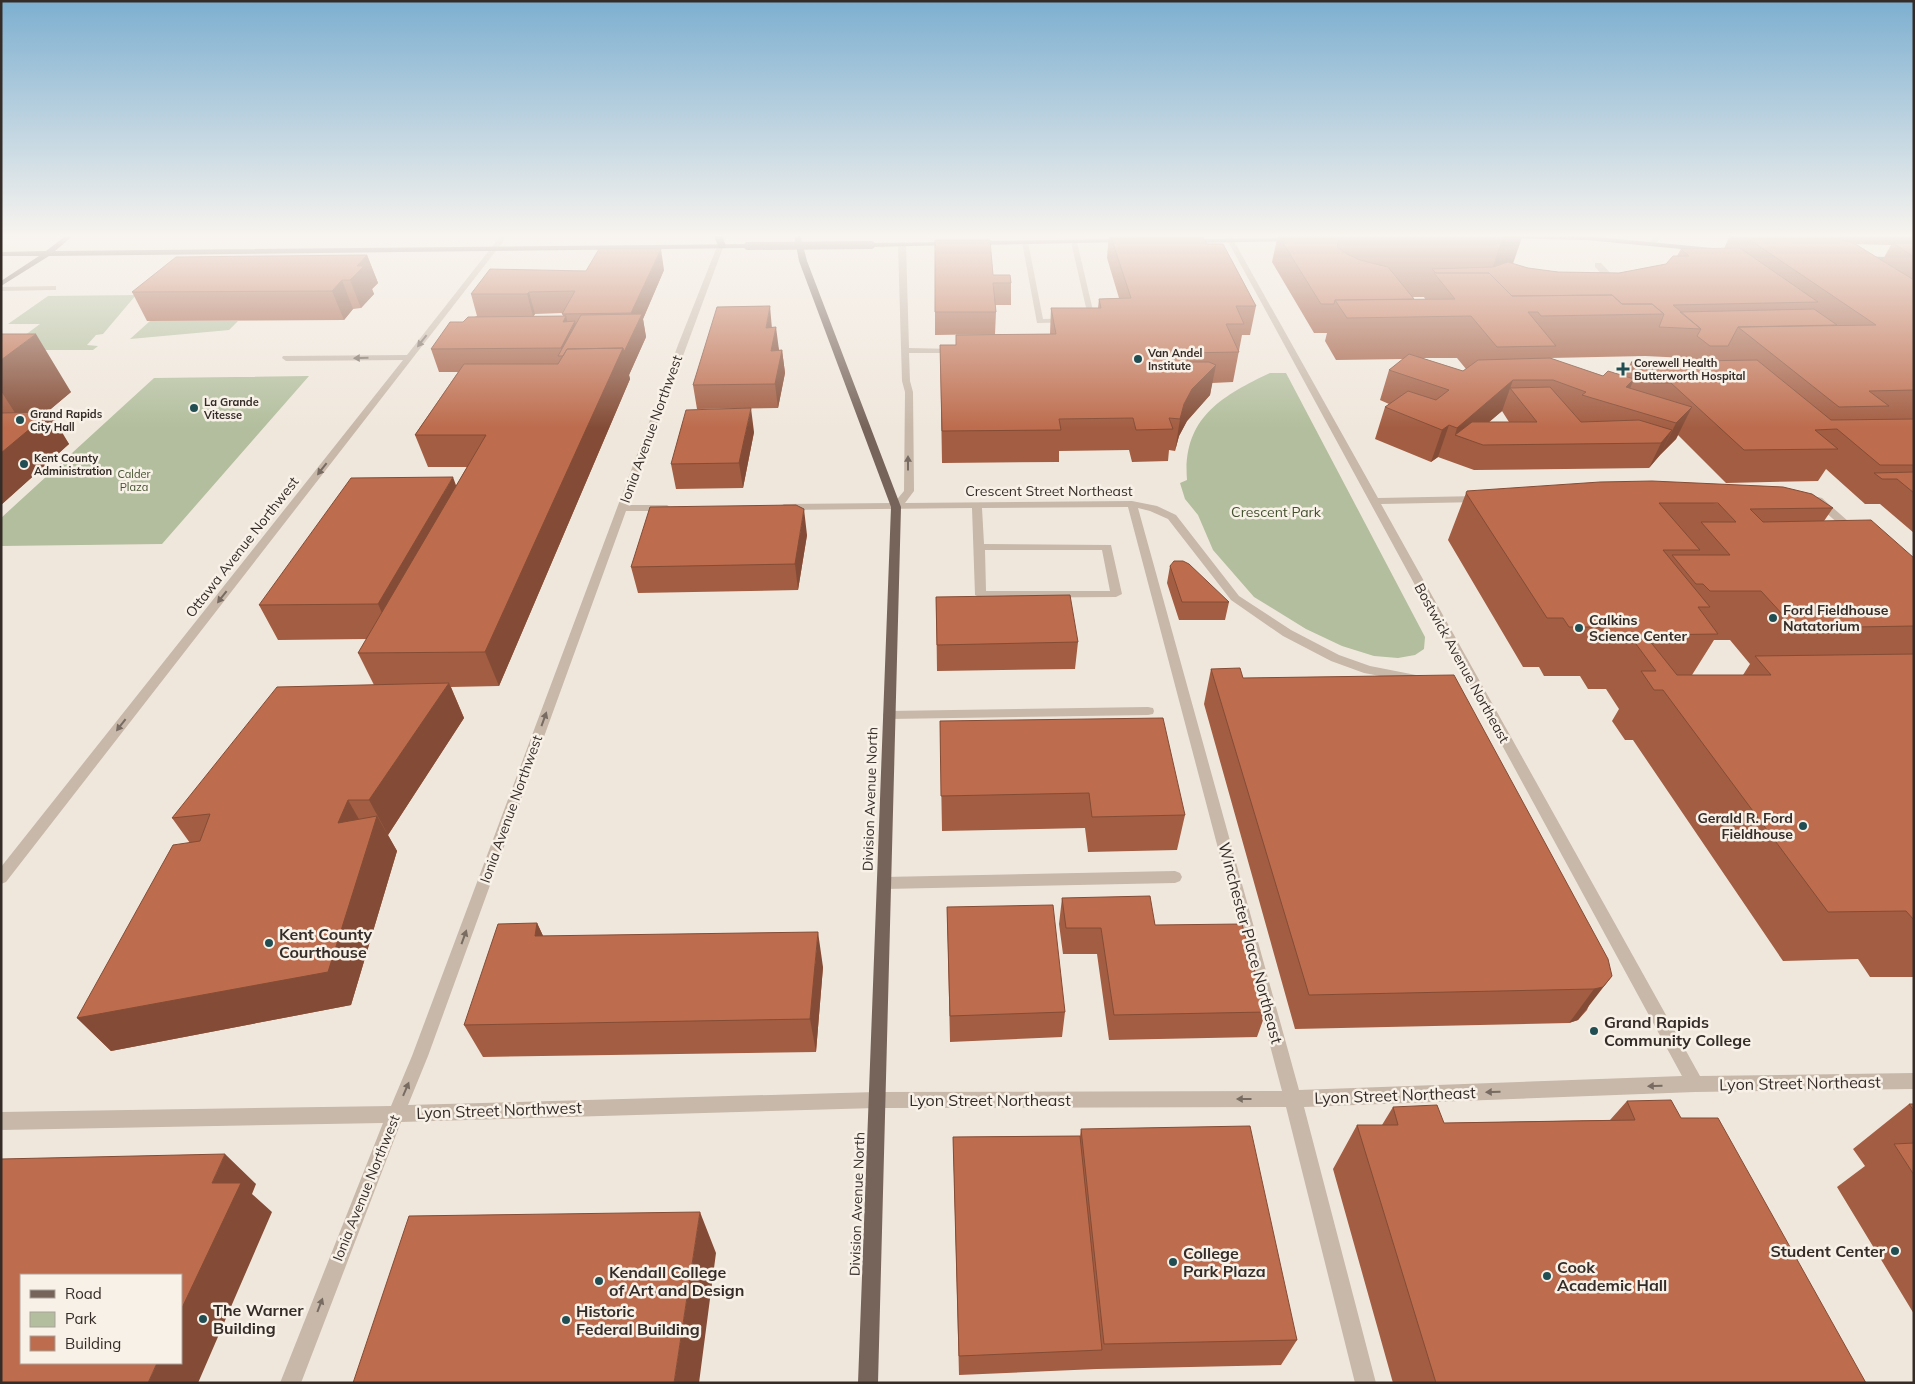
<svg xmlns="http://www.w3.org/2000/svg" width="1915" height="1384" viewBox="0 0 1915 1384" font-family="Mulish,sans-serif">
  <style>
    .green { fill: #b2be9d }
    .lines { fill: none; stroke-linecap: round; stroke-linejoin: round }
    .minor { fill: #c7b8a9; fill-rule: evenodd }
    .major { fill: #76645a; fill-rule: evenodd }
    .highway { fill: #554740; fill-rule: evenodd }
    .major-bridge { stroke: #76645a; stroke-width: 8 }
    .wall { fill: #a35d42; fill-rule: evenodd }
    .shaded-wall { fill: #844c36 }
    .building { fill: #bd6c4d; stroke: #844c36 }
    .oneway { fill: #776b62 }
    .poi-dot { fill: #214e53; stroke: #f8f1e8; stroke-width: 2 }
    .labels { text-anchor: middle; stroke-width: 5; stroke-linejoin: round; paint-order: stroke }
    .far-poi-label { font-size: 11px; font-weight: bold; fill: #352c28; stroke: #f8f1e8; text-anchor: start }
    .far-park-label { font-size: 11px; fill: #43512e; stroke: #f8f1e8 }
    .street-label { font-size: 14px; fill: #352c28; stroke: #f8f1e8 }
    .park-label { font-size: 14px; fill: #43512e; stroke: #f8f1e8 }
    .poi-label { font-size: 14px; font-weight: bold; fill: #352c28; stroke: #f8f1e8; text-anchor: start }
    .near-poi-label { font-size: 16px; font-weight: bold; fill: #352c28; stroke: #f8f1e8; text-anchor: start }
    .near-street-label { font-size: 16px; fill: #352c28; stroke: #f8f1e8 }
  </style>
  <rect width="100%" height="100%" fill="#f0e7dc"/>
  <path class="green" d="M136 295 103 334 96 335 87 345 98 346 93 350H5L40 324H8L48 296Z
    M150 321H238L229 330 130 339Z
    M1270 373H1286L1425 637 1424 649 1415 655 1398 658 1374 656 1342 646 1306 629 1254 597 1213 550 1198 515 1185 499 1180 483 1187 480C1182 419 1221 396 1270 373Z
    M309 376 162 544 1 546V518L154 378Z"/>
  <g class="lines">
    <path class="minor" d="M502 234H509L6 882 1 884V867L403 360 286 361 282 358 283 356 407 355Z
      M722 234H728L628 505H667L672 508 667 511H626L428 1056 408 1105 876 1092 1282 1091 1128 507 982 508 984 544 1111 545 1122 594 1116 597 981 598 975 595 972 508 784 510 779 507 784 504 894 503 904 491 905 392 902 381 898 244 902 242 906 244 909 348 955 349 959 351 955 353H909L910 381 913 392 914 491 905 503 1132 501 1157 506 1176 515 1239 596 1291 630 1339 655 1370 666 1416 675 1418 678 1412 682 1364 673 1331 661 1283 636 1231 600 1168 519 1150 511 1138 508 1299 1090 1682 1076 1224 234H1230L1378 498 1479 496 1484 499 1479 502 1381 504 1700 1076 1914 1073V1089L1695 1092 1304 1107 1376 1383H1355L1286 1107 876 1108 401 1122 301 1383H280L383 1123 1 1130V1112L391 1106 412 1056 678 345ZM985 550H1102L1110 591H986Z
      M1656 234H1662L1655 245H1651L1649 244Z
      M1025 240 1028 242 1043 319 1077 318 1087 312 1071 242 1074 240 1077 242 1094 315 1079 322 1037 323 1022 242Z
      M1595 263H1601L1615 278V282H1609L1595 267Z
      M56 286V290H53L1 291V287Z
      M1818 497 1822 498 1858 530 1859 532 1858 534H1850L1814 502V498Z
      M1148 707 1153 708 1154 711 1153 714 1148 715 889 719 884 718 883 715 884 712 889 711Z
      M1175 871 1180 873 1182 877 1180 881 1175 883 884 889 879 887 877 883 879 879 884 877Z"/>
    <path class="major" d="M68 234H75L55 251 748 244 752 246 748 248 49 256 1 286V281L39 256H1V252L46 251Z
      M794 234H800L807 261 901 507 878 1383H858L891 507 799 261Z
      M1506 235 1586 236 1713 248 1717 250 1713 252 1586 240 1504 238 1503 237Z
      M1294 238 1296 239V241L1189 243 1186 241 1189 239Z
      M1124 239 1126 240V242L974 245 971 243 974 241Z
      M951 242 953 243V245L871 247 867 245 871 243Z
      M1860 256 1914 258V262L1863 260H1860Z"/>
    <path class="highway" d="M713 234H721L726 246 725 248H719Z"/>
    <path class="major-bridge" d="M748 246 871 245"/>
  </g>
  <path class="wall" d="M1 234H23L17 237H1Z
    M1109 234H1138L1140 237 1207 244 1256 306 1250 335H1242L1233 382 1212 383 1210 395 1187 421 1179 436 1175 451 1169 450 1168 461 1132 462 1129 450 1059 451V462L942 463 940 345H956V335L1050 334 1051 308H1098L1099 299 1119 298 1107 258Z
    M1280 234H1523L1513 264 1528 268 1558 272 1619 273 1666 264 1677 256 1681 249H1724L1729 237H1721L1719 235H1698L1696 234H1914V533L1880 504H1865L1826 469 1818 481 1726 483 1678 435 1676 439 1660 455 1649 468 1474 470 1438 457 1431 462 1375 439 1385 407 1389 404 1380 400 1389 370 1404 359 1336 360 1325 341 1327 333H1314L1272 262 1278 235ZM1856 244 1891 245 1882 261ZM1413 297H1424L1425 299H1414ZM1645 356 1686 358 1689 361 1631 362 1625 376H1603L1550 358ZM1422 358H1457L1466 369 1463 371ZM1502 411 1509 422H1489Z
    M367 255 378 283 372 289 374 294 361 308 353 309 344 320 147 321 132 292Z
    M664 270 643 319 646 337 629 375 630 379 499 686 451 687 464 718 388 835 397 851 351 1005 111 1051 77 1018 190 843 172 818 374 685 358 653 367 639 278 640 259 605 456 486 467 467H428L415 435 458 372H439L431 349 463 322 477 316 471 294 586 271ZM562 313 563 316H534L535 314Z
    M993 275 1011 283V305H995L996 312 995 334 935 335V312Z
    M772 327 779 350H782L785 373 778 408 697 409 693 385Z
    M1 334 71 392 47 412 69 444 1 505Z
    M754 432 743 488 676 489 671 464Z
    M1466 493 1833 508 1824 521 1914 558V977H1870L1858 959 1783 961 1633 740H1625L1612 721 1619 709 1606 689H1588L1580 676H1544L1539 667H1523L1448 540ZM1714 640H1730L1750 664 1743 675H1692Z
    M807 535 798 590 638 593 631 567Z
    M1170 566 1229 602 1225 620H1179L1167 583Z
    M936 597 1078 642 1075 669 937 671Z
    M1211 669 1243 678 1608 959 1587 1010 1578 1020 1569 1023 1295 1029 1204 704Z
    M940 721 1185 815 1177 850 1088 852 1085 828 942 831Z
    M1062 898 1155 925 1266 1012 1257 1037 1109 1040 1097 954H1063L1059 924Z
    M947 907 1065 1012 1062 1037 950 1042Z
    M537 923 543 936 823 967 816 1052 483 1057 464 1025Z
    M1627 1101 1681 1118 1866 1383H1393L1333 1169 1357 1125H1382L1393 1107 1444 1123 1610 1120Z
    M1909 1104H1914V1314L1837 1187 1865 1166 1853 1149Z
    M1081 1129 1297 1340 1281 1365 1097 1369 959 1375 953 1137 1080 1136Z"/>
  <path class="shaded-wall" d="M16 234H23L17 237Z
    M1504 234H1523L1506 282 1486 286Z
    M661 249 664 270 643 319 646 337 629 375 630 379 499 686 485 652 623 348 634 330 631 313Z
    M367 255 378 283 372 289 374 294 361 308 350 280 357 266Z
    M342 280 353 309 344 320 332 291Z
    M529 292 535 314 533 316 527 294Z
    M770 306 772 329 766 328Z
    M566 316 570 332 575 321 581 344 563 356 561 348 563 322Z
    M776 327 779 350 774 374 771 351Z
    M36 334 71 392 26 430 1 391V360Z
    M782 350 785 373 778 408 775 384Z
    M1216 365 1210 395 1187 421 1179 436 1175 451 1180 419 1184 404 1192 389Z
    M1634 379 1622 407 1626 387Z
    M1513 380 1502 411 1468 440 1455 435 1457 428Z
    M1692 407 1676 439 1660 455 1676 423Z
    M751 408 754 432 743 488 739 463Z
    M50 412 69 444 1 505V453Z
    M1449 425 1438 457 1431 462 1442 430Z
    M1672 430 1660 455 1649 468 1661 443Z
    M453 477 465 510 393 638 378 604Z
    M804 509 807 535 798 590 795 564Z
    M449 683 464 718 388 835 369 800Z
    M348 800 368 835 338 823Z
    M377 816 397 851 351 1005 111 1051 77 1018Z
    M537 923 553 957 535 936Z
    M818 932 823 967 816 1052 810 1019Z
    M1612 976 1578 1020 1569 1023 1594 989Z
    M225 1154 256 1184 252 1194 272 1212 198 1383H148L157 1363H181V1310L212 1183Z
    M700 1212 716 1253 699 1383H674Z"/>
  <path class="building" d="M1110 234H1138L1140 237H1203L1207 244H1223L1256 306H1236L1244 324H1226L1239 352 1184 353 1188 362H1209L1216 365 1192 389 1184 404 1180 419 1169 418 1173 429 1136 430 1133 418 1059 419 1061 430 942 431 940 345H956V335L1056 334 1051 308H1101L1099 299 1131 298Z
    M1280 234H1340L1337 247 1347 254 1360 260 1388 267 1414 299 1335 300 1334 304H1321L1278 235Z
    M1741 234H1824L1833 236 1855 244 1914 280V390L1869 391 1889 406 1839 407 1738 327 1876 325Z
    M935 240H990L993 275H1010L1011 283H993L996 312H935Z
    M1893 243H1914V257Z
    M1740 248 1818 302 1673 305 1701 329 1659 327 1664 314 1652 304H1622L1612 295 1512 296 1489 273H1436L1432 269 1493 267 1508 262 1528 268 1558 272 1619 273 1666 264 1673 256H1689L1681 249Z
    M599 249H661L631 313 562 314 575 291 529 292 527 294H471L490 269 586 271Z
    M367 255 357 266H364L350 280H342L332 291 132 292 176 257Z
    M1434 273H1489L1512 296 1612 295 1622 304H1652L1664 314 1541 316 1538 312H1528L1556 346 1497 347 1471 316 1347 318 1335 300 1455 299Z
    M770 306 766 328 776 327 771 351 782 350 775 384 693 385 717 307Z
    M1814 309 1837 325 1738 327 1728 346H1710L1697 336 1701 329 1680 312Z
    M642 314 624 352 623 348 567 349 563 356H558L581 315Z
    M566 316 563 322 575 321 561 348 431 349 450 322H463L468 317Z
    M1 334H36L1 360Z
    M623 348 485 652 358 653 486 435H415L464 364H558L567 349Z
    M1409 354 1463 371 1478 360 1550 358 1603 376 1608 371 1634 379 1626 387 1692 407 1676 423 1582 395 1586 392 1553 380H1513L1457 428 1449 425 1442 430 1385 407 1408 391 1436 400 1449 390 1389 370Z
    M1757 360 1831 420 1914 419V465H1880L1837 429 1815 430 1838 449 1744 450 1671 383H1653L1631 362Z
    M1550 387 1581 422 1639 420 1672 430 1661 443 1483 445 1455 435 1472 422H1537L1510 388Z
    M751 408 739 463 671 464 686 410Z
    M50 412 1 453V413Z
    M1914 472V493L1897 479H1882L1874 473Z
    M453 477 378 604 259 605 351 478Z
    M1652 481 1783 487 1812 494 1833 508 1750 509 1763 522 1871 520 1914 558V626L1795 628 1761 591H1710L1703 584H1696L1672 555H1730L1701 522H1736L1718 503H1659L1700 550H1663L1710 607H1698L1718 634 1645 635 1677 675H1771L1755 656 1914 654V920L1906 911 1828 912 1663 690H1654L1641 671H1656L1633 640H1615L1606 627H1569L1563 618H1547L1466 493 1467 491 1600 482Z
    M796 505 804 509 795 564 631 567 650 507Z
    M1174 561H1183L1189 564 1229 602H1182L1170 566Z
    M1070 595 1078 642 937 645 936 597Z
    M1240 668 1243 678 1454 675 1608 959 1612 976 1603 987 1594 989 1309 995 1211 669Z
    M449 683 369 800H348L338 823 377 816 328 972 77 1018 173 845 200 841 210 814 172 818 277 687Z
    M1163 718 1185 815 1092 817 1089 793 941 796 940 721Z
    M1150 896 1155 925 1242 924 1266 1012 1114 1015 1101 928H1066L1062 898Z
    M1053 905 1065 1012 950 1016 947 907Z
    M537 923 535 936 818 932 810 1019 464 1025 498 924Z
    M1671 1100 1681 1118H1718L1866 1383H1436L1357 1125H1398L1393 1107 1437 1105 1444 1123 1635 1120 1627 1101Z
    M1909 1104H1914V1111Z
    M1250 1126 1297 1340 1104 1344 1081 1129Z
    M1080 1136 1102 1350 959 1356 953 1137Z
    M1914 1143V1175L1894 1144Z
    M225 1154 212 1183H241L181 1310V1275H21V1363H157L148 1383H1V1159Z
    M700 1212 674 1383H353L409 1216Z"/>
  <defs><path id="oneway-solid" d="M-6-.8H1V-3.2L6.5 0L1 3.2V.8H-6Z" transform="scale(1.25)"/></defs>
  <g class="oneway">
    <use href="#oneway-solid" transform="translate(422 341) rotate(128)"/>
    <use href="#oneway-solid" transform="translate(361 358) rotate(179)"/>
    <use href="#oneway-solid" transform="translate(908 463) rotate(-90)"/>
    <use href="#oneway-solid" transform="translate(322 469) rotate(128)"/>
    <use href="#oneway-solid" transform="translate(222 597) rotate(128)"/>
    <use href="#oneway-solid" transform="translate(544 719) rotate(-70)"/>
    <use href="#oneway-solid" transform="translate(121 725) rotate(128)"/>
    <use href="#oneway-solid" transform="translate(464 937) rotate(-70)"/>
    <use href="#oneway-solid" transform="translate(1655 1086) rotate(178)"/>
    <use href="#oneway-solid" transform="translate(406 1089) rotate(-67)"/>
    <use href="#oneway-solid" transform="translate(1493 1092) rotate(178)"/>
    <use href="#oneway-solid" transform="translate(1244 1099) rotate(180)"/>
    <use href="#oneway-solid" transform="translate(320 1305) rotate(-69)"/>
  </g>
  <linearGradient id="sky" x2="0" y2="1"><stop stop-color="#7dafd0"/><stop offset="0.55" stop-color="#f8f4ef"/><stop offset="1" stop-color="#f8f4ef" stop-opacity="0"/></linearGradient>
  <rect width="1915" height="428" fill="url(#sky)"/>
  <g class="poi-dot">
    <circle cx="1138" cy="359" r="5"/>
    <path d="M1620.5 361.5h5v5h5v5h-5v5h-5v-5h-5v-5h5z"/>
    <circle cx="194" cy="408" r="5"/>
    <circle cx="20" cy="420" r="5"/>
    <circle cx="24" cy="464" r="5"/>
    <circle cx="1773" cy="618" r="5"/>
    <circle cx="1579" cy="628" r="5"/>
    <circle cx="1803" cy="826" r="5"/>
    <circle cx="269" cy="943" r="5"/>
    <circle cx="1594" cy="1031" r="5"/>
    <circle cx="1895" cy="1251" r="5"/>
    <circle cx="1173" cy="1262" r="5"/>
    <circle cx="1547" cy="1276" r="5"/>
    <circle cx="599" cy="1281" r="5"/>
    <circle cx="203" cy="1319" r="5"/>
    <circle cx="566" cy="1320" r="5"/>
  </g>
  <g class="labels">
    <g class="far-poi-label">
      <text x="1148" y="357">Van Andel<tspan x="1148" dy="13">Institute</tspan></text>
      <text x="1634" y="367">Corewell Health<tspan x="1634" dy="13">Butterworth Hospital</tspan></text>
      <text x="204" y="406">La Grande<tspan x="204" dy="13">Vitesse</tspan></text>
      <text x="30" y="418">Grand Rapids<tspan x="30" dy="13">City Hall</tspan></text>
      <text x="34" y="462">Kent County<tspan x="34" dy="13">Administration</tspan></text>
    </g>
    <g class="far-park-label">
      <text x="134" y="478">Calder<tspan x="134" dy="13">Plaza</tspan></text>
    </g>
    <g class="street-label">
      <text transform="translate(651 429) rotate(-70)" y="5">Ionia Avenue Northwest</text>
      <text x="1049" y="496">Crescent Street Northeast</text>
      <text transform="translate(242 547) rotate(-52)" y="5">Ottawa Avenue Northwest</text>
      <text transform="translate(1462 663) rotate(61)" y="5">Bostwick Avenue Northeast</text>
      <text transform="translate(870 799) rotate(-88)" y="5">Division Avenue North</text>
      <text transform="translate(511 809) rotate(-70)" y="5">Ionia Avenue Northwest</text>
      <text transform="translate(366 1188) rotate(-68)" y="5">Ionia Avenue Northwest</text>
      <text transform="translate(857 1204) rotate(-88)" y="5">Division Avenue North</text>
    </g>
    <g class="park-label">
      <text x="1276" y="517">Crescent Park</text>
    </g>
    <g class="poi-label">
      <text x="1783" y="615">Ford Fieldhouse<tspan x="1783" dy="16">Natatorium</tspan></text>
      <text x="1589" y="625">Calkins<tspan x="1589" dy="16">Science Center</tspan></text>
      <text x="1793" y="823" text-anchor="end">Gerald R. Ford<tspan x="1793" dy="16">Fieldhouse</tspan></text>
    </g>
    <g class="near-poi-label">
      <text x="279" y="940">Kent County<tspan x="279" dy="18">Courthouse</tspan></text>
      <text x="1604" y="1028">Grand Rapids<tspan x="1604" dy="18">Community College</tspan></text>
      <text x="1885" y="1257" text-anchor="end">Student Center</text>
      <text x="1183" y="1259">College<tspan x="1183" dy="18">Park Plaza</tspan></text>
      <text x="1557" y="1273">Cook<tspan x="1557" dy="18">Academic Hall</tspan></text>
      <text x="609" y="1278">Kendall College<tspan x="609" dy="18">of Art and Design</tspan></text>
      <text x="213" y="1316">The Warner<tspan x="213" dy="18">Building</tspan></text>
      <text x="576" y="1317">Historic<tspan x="576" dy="18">Federal Building</tspan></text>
    </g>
    <g class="near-street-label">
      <text transform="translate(1251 943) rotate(75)" y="6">Winchester Place Northeast</text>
      <text transform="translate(1800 1083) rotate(-1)" y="6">Lyon Street Northeast</text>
      <text transform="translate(1395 1095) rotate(-2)" y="6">Lyon Street Northeast</text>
      <text x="990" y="1106">Lyon Street Northeast</text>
      <text transform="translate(499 1110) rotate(-2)" y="6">Lyon Street Northwest</text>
    </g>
  </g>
  <rect width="1915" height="1384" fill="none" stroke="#352c28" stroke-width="5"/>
  <rect x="20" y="1274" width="162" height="90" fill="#f8f1e8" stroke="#aaa29b"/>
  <rect x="30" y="1290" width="25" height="8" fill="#76645a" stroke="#aaa29b"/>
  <text x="65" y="1299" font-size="15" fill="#352c28">Road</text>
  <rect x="30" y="1312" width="25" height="15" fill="#b2be9d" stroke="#aaa29b"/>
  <text x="65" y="1324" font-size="15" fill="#352c28">Park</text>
  <rect x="30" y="1336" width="25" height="15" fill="#bd6c4d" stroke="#aaa29b"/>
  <text x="65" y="1349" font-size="15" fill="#352c28">Building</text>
</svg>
